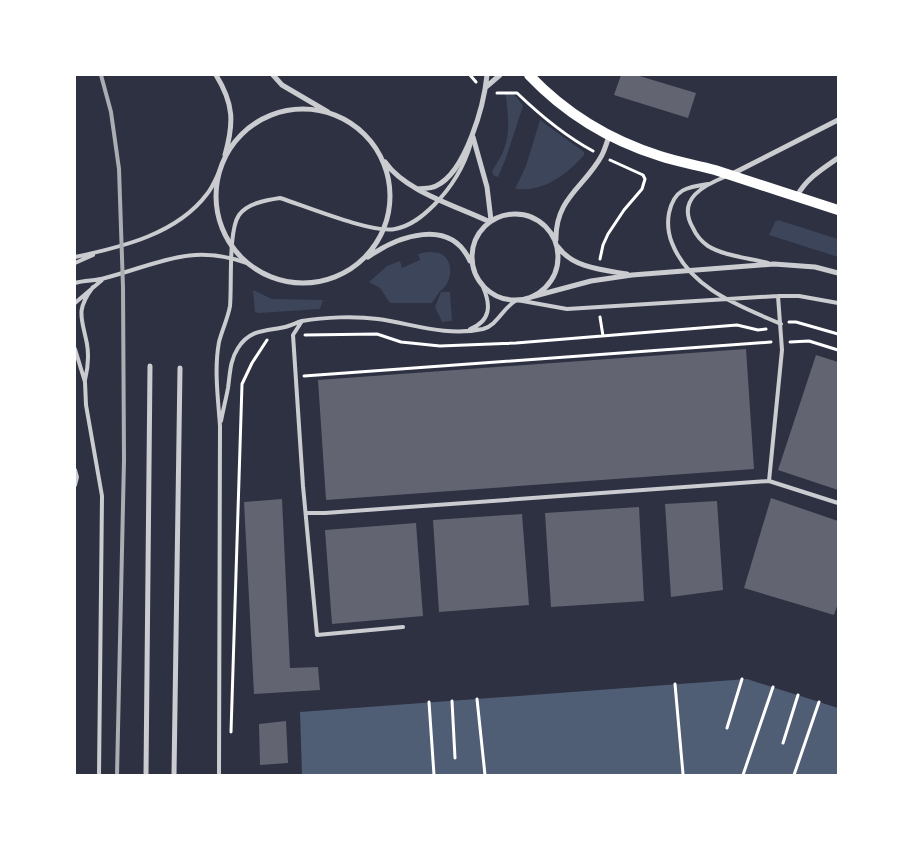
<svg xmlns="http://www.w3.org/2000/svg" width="913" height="850" viewBox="0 0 913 850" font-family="Commissioner,sans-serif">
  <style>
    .green { fill: #3c4559 }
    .water { fill: #4f5d75 }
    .building { fill: #626471 }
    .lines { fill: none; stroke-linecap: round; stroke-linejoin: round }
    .path { stroke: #fff; stroke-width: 3 }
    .service { stroke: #caccd0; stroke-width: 4 }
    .minor { stroke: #caccd0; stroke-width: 5 }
    .secondary { stroke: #fff; stroke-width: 10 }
    .rail { stroke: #abadb3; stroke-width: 4 }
  </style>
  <rect width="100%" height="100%" fill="#2d3142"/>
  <path class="green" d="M511 91 522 104 523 106 506 158 498 177 493 175 492 171C508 147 510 135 507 106 506 101 507 99 505 94Z
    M540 120 584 152V155C572 169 554 184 535 188 528 190 521 189 515 189L526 166Z
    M778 220 838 239V257L769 235 775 222Z
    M427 252C433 252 439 252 443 255 455 264 451 284 440 291L432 303H390L380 288 369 282 387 266 400 261 402 268 420 260 418 254Z
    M253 290 272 299 323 300 320 309 259 313 255 312Z
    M441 292H450L452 321 442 322 435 307Z"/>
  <path class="water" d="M747 679 838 708V775H302L300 712Z"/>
  <path class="building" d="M621 75H636L696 93 688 118 614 95Z
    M746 349 754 469 326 500 318 380Z
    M816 355 838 362V490L778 470Z
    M771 498 838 521V603L834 615 744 588Z
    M282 499 290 668 318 667 320 690 254 694 244 502Z
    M717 501 723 590 671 597 665 504Z
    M639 507 644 601 551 607 545 513Z
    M522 514 529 605 439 612 433 520Z
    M416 523 423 616 332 624 325 530Z
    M286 721 288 763 260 765 259 724Z"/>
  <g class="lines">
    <path class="path" d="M470 75 476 82
      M497 93H517C541 116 565 136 593 151
      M600 259 603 245 608 234 624 210 642 189 645 179 643 175 610 160
      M600 317 603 336
      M789 322H796L838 334
      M305 335 377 334 401 342 440 346 516 343 737 325 758 330 766 329
      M790 342 809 341 838 350
      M304 376 771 342
      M675 684 683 774
      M477 699 485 775
      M452 701 455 758
      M429 702 434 775
      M727 728 742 679
      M231 732 242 384 252 363 267 340
      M783 743 798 695
      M743 775 773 687
      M794 775 819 702"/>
    <path class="service" d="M727 176C704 185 676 199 693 228 696 235 701 241 708 246 724 256 749 258 768 263
      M708 184C687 187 674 189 669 213 667 224 668 233 672 243 690 289 740 306 781 324
      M75 257C122 247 177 234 207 194 213 187 216 178 220 170
      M75 263 93 255
      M75 283C85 280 96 281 105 278 159 264 190 243 247 263
      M75 303 102 280
      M302 321 293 335 303 486 317 635 403 627
      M470 329C491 321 491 305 483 287
      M75 349 85 382 86 405 102 496 99 775
      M85 380C88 368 89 356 87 344 82 318 75 311 93 287
      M221 421C223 410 226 399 228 388 230 374 230 360 238 348 249 331 262 331 280 328 288 327 295 323 302 321 325 317 355 316 378 319 413 324 446 337 483 329 498 325 503 307 517 300L567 309 778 296H799L838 303
      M75 470 77 477 75 485
      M769 481 782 350 778 296
      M306 513H325L769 481 838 503
      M219 775 220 426C218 398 214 369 219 342 222 330 228 318 230 306 232 285 228 231 239 215 248 203 267 200 280 198 305 206 373 234 395 229 411 226 423 216 434 205 452 187 464 167 471 143"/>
    <path class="minor" d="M216 75C234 104 234 123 225 155
      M273 75 282 85 328 112
      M486 87 500 75
      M216 196a87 87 0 1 1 174 0a87 87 0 1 1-174 0Z
      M473 137 487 187 491 220
      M385 162C406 192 457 206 490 222
      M732 174 838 120
      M417 189C424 188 430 189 436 186 466 172 484 105 487 75
      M797 196C806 179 822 169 838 158
      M472 257a43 43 0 1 1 86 0a43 43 0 1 1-86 0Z
      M556 240C555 198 585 187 602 155 605 149 607 142 609 136
      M558 247C573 268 603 270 627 274
      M368 257C398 236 450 217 470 261
      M531 297 591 281 632 275 774 264 815 267 838 273
      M146 775 150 366
      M174 775 180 368"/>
    <path class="secondary" d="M529 75C566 114 609 140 660 156 678 162 697 165 715 170 756 183 797 197 838 210"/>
    <path class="rail" d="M101 75 111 112 119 169 123 287 124 460 117 775"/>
  </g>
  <rect width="913" height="850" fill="none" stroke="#ffffff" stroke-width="152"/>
</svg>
